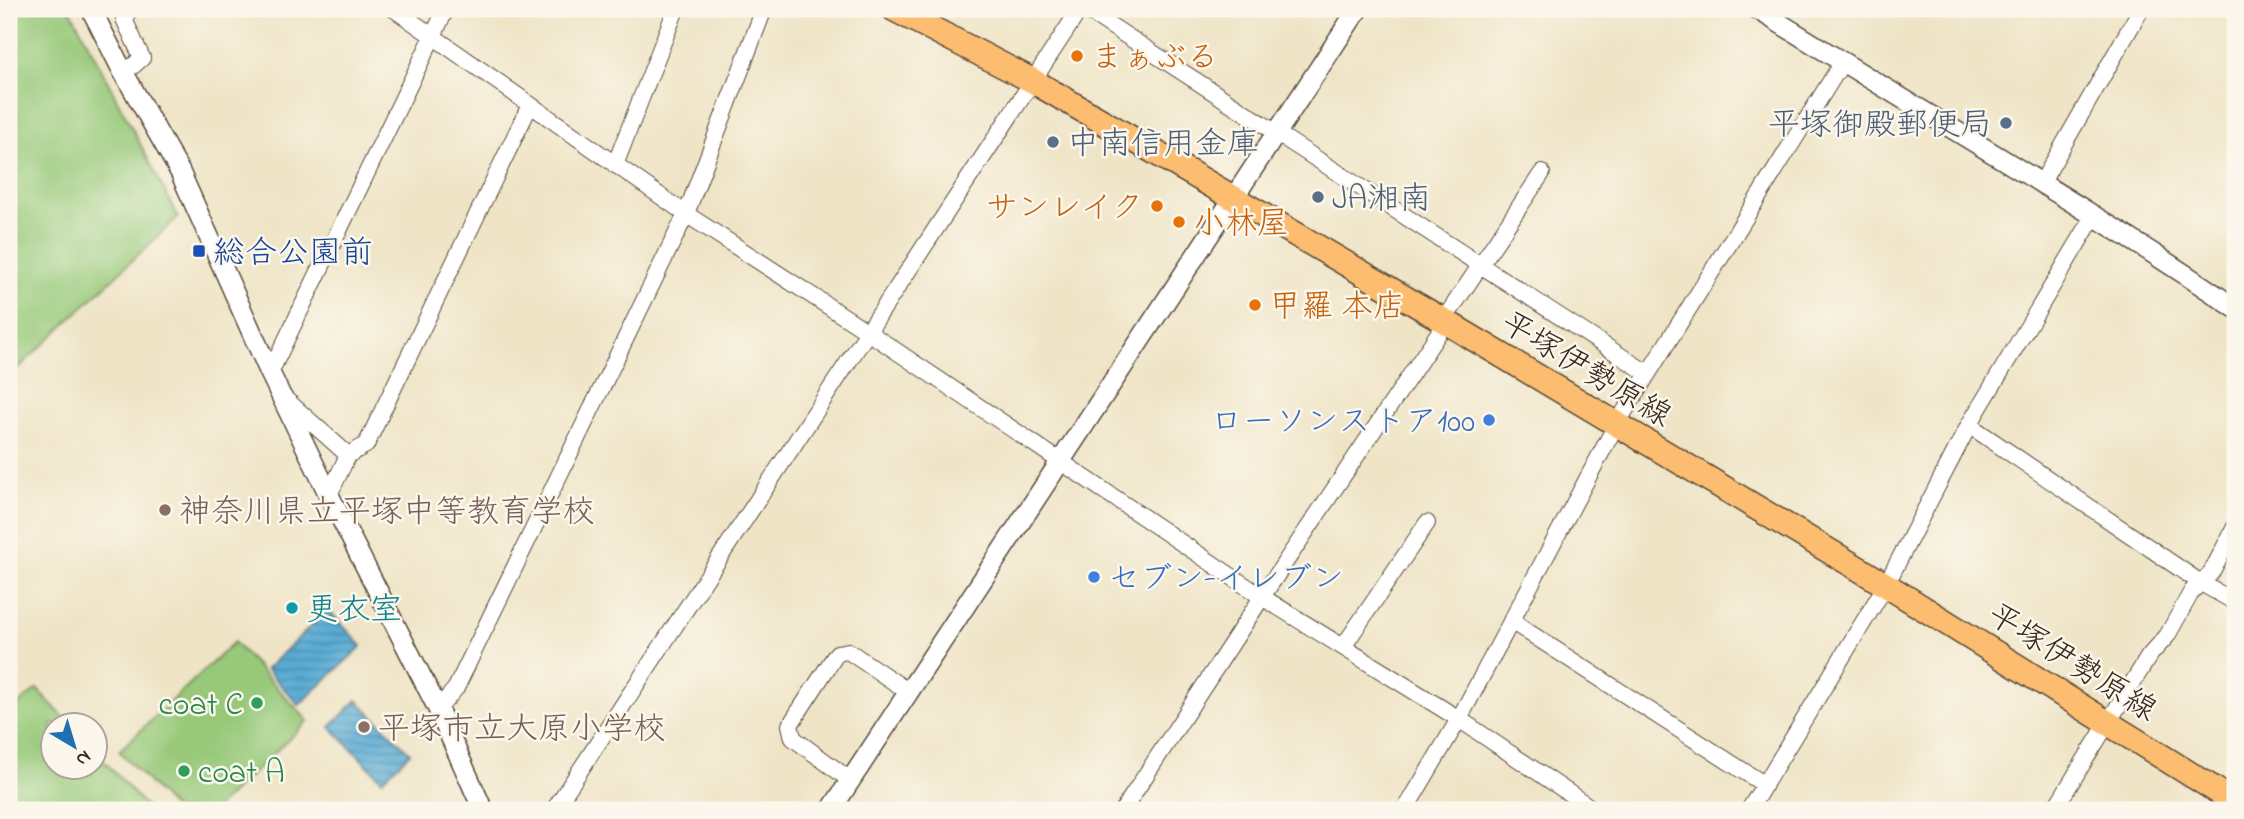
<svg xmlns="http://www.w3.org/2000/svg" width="2244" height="819" viewBox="0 0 2244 819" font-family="'Indie Flower','Klee One',sans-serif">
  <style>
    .park { fill: #97c979; stroke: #697a4c; stroke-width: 2 }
    .water { fill: url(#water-rules); stroke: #4a6a79; stroke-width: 2 }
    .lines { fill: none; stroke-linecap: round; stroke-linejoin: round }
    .minor-casing { stroke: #564637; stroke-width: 18 }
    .tertiary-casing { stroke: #564637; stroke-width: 22 }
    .primary-casing { stroke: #564637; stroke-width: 27 }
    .minor { stroke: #fff; stroke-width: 16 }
    .tertiary { stroke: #fff; stroke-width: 19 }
    .primary { stroke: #fcbd6f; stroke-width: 24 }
    .food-dot { fill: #e8710a; stroke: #fbf7ec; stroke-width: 2.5 }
    .service-dot { fill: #5c6f8a; stroke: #fbf7ec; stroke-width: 2.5 }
    .transit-dot { fill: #1a4fb4; stroke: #fbf7ec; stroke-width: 2.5 }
    .shop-dot { fill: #3f7fe0; stroke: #fbf7ec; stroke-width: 2.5 }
    .education-dot { fill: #8d6e63; stroke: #fbf7ec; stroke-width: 2.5 }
    .culture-dot { fill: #0f9aa8; stroke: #fbf7ec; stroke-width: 2.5 }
    .leisure-dot { fill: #2e9e5b; stroke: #fbf7ec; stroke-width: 2.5 }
    .labels { text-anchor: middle; stroke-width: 5; stroke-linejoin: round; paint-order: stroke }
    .food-label { font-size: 32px; fill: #c56008; stroke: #fbf7ec; text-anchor: start }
    .service-label { font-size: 32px; fill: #4e5e75; stroke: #fbf7ec; text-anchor: start }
    .transit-label { font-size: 32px; fill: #164399; stroke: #fbf7ec; text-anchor: start }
    .street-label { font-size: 32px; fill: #3b2a1e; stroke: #fbf7ec }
    .shop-label { font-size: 32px; fill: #366cbe; stroke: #fbf7ec; text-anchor: end }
    .education-label { font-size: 32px; fill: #785e54; stroke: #fbf7ec; text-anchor: start }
    .culture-label { font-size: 32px; fill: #0d838f; stroke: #fbf7ec; text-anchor: start }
    .leisure-label { font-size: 32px; fill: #27864d; stroke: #fbf7ec; text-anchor: end }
  </style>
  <defs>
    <pattern id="water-rules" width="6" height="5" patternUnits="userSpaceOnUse" patternTransform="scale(1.75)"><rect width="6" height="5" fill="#58abd4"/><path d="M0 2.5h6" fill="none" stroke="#4a8bab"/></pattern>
  </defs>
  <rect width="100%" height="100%" fill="#fbf7ec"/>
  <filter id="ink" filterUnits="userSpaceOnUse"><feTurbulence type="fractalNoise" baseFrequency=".0143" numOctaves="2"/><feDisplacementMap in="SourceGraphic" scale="14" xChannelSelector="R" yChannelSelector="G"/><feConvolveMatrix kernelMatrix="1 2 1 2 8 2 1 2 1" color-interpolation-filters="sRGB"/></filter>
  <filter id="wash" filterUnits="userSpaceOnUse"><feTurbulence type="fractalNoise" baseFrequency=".00686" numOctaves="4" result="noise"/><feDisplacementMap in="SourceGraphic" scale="28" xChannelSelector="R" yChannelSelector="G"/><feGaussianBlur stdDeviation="1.57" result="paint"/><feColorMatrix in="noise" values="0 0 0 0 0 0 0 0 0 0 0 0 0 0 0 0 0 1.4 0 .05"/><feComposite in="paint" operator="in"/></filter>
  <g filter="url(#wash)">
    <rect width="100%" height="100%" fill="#efe4c6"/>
    <path class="park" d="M9 9H70L178 217 9 377Z
      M234 642 308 721 214 810H175L119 751Z
      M37 689 70 724H52V766H94L95 751 149 810H9V712Z"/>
    <path class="water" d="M328 610 362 646 299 705 266 669Z
      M357 700 410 753 382 780 330 727Z"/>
  </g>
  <g filter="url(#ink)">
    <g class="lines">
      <defs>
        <path id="minor" d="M394 9 686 214 868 332 1262 597 1459 719 1594 810
          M1085 9 1647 373
          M122 70 133 66 142 58 124 19 130 9
          M615 165 676 9
          M2041 184 2141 9
          M1443 321 1542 173
          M270 373 446 9
          M283 397 348 455
          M1969 425 2201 583 2235 602
          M329 495 348 455 366 445 530 105
          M1511 621 1765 785
          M1343 647 1427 523
          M438 709 456 688 686 214 764 9
          M850 780 793 738 790 725 837 653 848 651 909 692
          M554 810 1080 9
          M1123 810 1262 597 1446 322
          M1405 810 1459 719 1616 425 1842 63
          M1749 810 1886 585 1969 425 2094 216
          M2054 810 2149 656 2167 636 2192 591 2211 573 2235 527"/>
        <path id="tertiary" d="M91 9 122 70 180 172 270 373 329 495 438 709 483 810
          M1757 9C1916 109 2080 202 2235 308
          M831 810 1358 9"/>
        <path id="primary" d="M894 9 1033 81 1446 322 1886 585 2235 802"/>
      </defs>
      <use href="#minor" class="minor-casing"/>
      <use href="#tertiary" class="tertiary-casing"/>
      <use href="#primary" class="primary-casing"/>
      <use href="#minor" class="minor"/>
      <use href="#tertiary" class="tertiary"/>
      <use href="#primary" class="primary"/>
    </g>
  </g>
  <g class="food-dot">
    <circle cx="1077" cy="56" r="7"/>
    <circle cx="1157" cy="206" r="7"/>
    <circle cx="1179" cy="222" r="7"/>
    <circle cx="1255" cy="305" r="7"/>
  </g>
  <g class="service-dot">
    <circle cx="2006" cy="123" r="7"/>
    <circle cx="1053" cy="142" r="7"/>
    <circle cx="1318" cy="197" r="7"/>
  </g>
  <rect class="transit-dot" x="192" y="244" width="14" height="14" rx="3.5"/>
  <g class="shop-dot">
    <circle cx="1489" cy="420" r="7"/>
    <circle cx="1094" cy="577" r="7"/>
  </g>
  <g class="education-dot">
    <circle cx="165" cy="510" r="7"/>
    <circle cx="364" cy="727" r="7"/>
  </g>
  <circle class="culture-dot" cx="292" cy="608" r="7"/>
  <g class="leisure-dot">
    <circle cx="257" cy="703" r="7"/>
    <circle cx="184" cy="771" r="7"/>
  </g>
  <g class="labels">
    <g class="food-label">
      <text x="1091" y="67">まぁぶる</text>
      <text x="1143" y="217" text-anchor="end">サンレイク</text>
      <text x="1193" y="233">小林屋</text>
      <text x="1269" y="316">甲羅 本店</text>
    </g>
    <g class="service-label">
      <text x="1992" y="134" text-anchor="end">平塚御殿郵便局</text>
      <text x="1067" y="153">中南信用金庫</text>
      <text x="1332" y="208">JA湘南</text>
    </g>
    <g class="transit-label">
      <text x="213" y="262">総合公園前</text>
    </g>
    <g class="street-label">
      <text transform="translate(1587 368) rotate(31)" y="11">平塚伊勢原線</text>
      <text transform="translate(2073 661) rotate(32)" y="11">平塚伊勢原線</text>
    </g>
    <g class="shop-label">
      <text x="1475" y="431">ローソンストア100</text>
      <text x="1108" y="588" text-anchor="start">セブン-イレブン</text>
    </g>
    <g class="education-label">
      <text x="179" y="521">神奈川県立平塚中等教育学校</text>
      <text x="378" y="738">平塚市立大原小学校</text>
    </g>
    <g class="culture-label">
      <text x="306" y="619">更衣室</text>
    </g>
    <g class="leisure-label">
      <text x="243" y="714">coat C</text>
      <text x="198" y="782" text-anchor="start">coat A</text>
    </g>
  </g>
  <rect width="2244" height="819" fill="none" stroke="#fbf7ec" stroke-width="35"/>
  <g transform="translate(74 746) rotate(142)"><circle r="33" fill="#fbf7ec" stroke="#aea59a" stroke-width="2"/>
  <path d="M0-5L12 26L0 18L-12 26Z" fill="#1f6fb2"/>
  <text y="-10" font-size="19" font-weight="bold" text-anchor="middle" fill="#3b2a1e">N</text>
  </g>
</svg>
